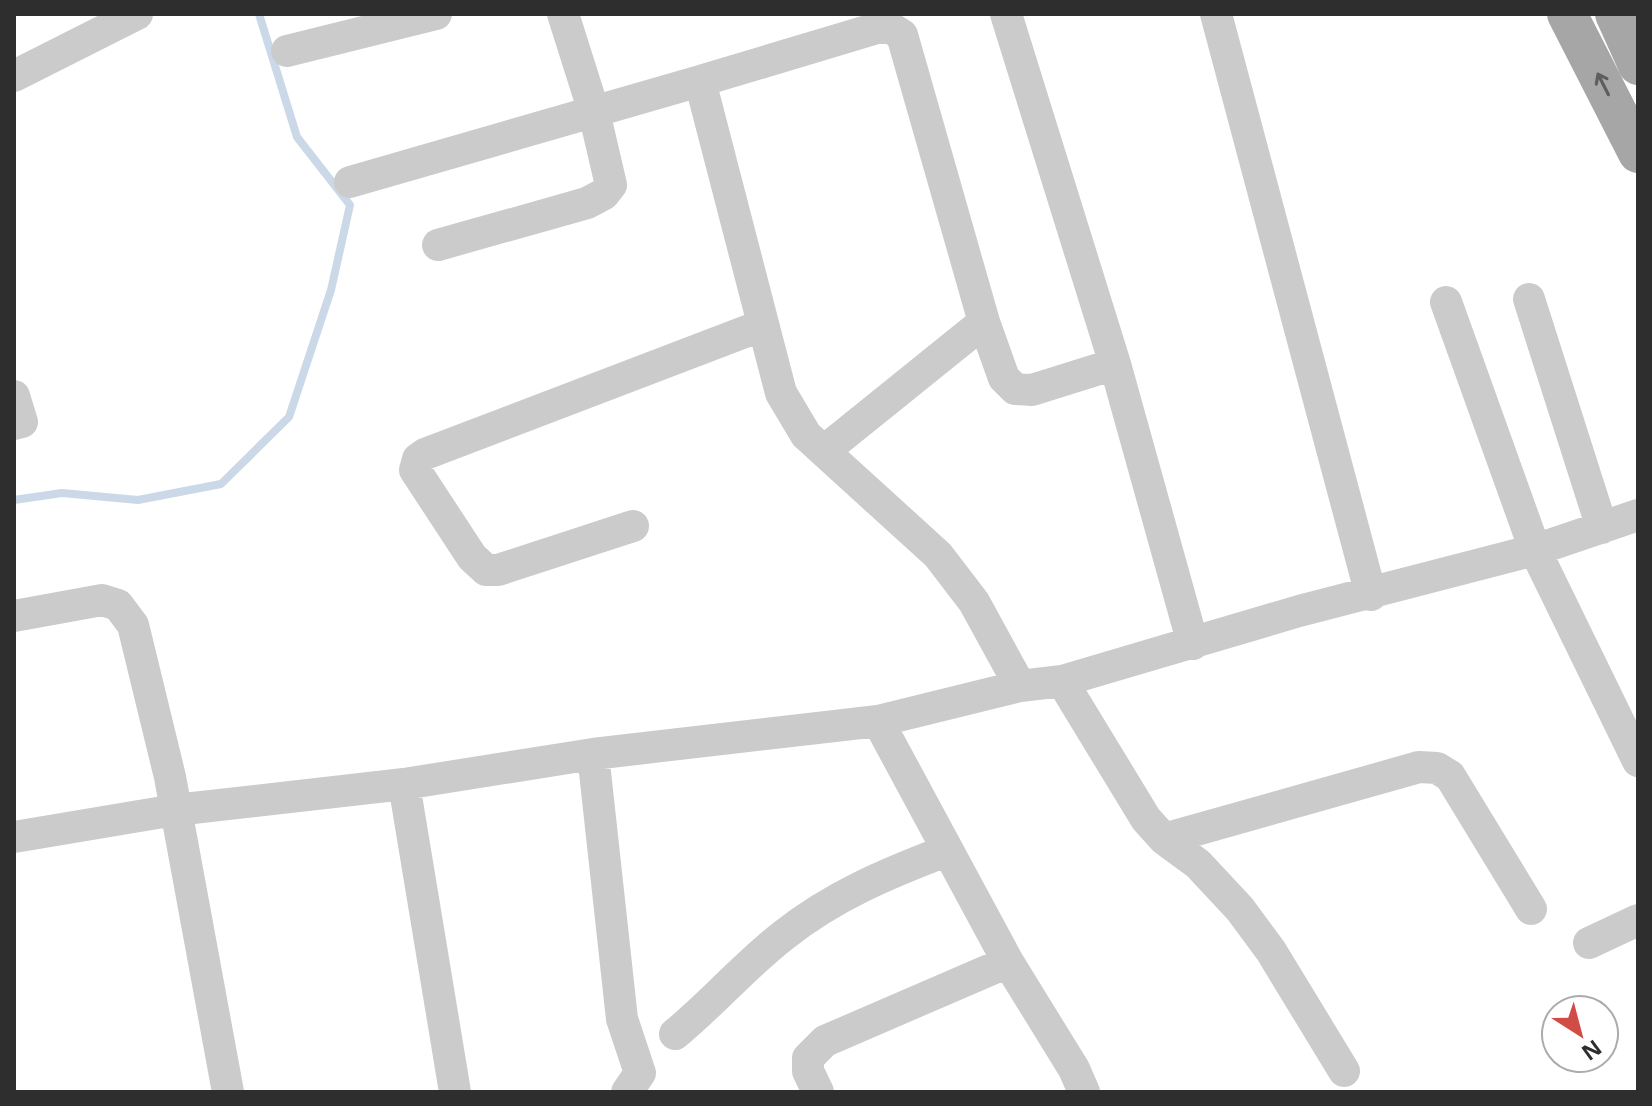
<svg xmlns="http://www.w3.org/2000/svg" width="1652" height="1106" viewBox="0 0 1652 1106" font-family="'Noto Sans',sans-serif">
  <style>
    .lines { fill: none; stroke-linecap: round; stroke-linejoin: round }
    .stream { stroke: #cbd8e7; stroke-width: 8 }
    .minor { stroke: #cbcbcb; stroke-width: 32 }
    .major { stroke: #a6a6a6; stroke-width: 40 }
    .oneway { stroke: #5e5e5e }
  </style>
  <rect width="100%" height="100%" fill="#fff"/>
  <g class="lines">
    <path class="stream" d="M14 500 62 493 138 500 221 484 289 417 331 290 350 205 297 137 259 14"/>
    <path class="minor" d="M1006 14 1115 364 1193 644
      M1216 14 1371 595
      M287 51 436 14
      M14 76 137 14
      M350 182 700 81
      M438 245 587 203 604 194 611 185 594 112 563 14
      M1529 299 1602 528
      M1446 302 1535 550 1638 761
      M14 396 22 422 14 424
      M824 451 984 322
      M633 526 498 570H486L472 557 415 470 418 459 425 454 763 325
      M14 616 102 600 118 605 133 625 170 777 228 1092
      M1062 681 1146 819 1164 839 1198 864 1240 909 1271 951 1344 1071
      M1020 686 974 602 938 555 806 435 781 393 700 81 877 28H891L902 35 984 322 1004 378 1015 389 1032 390 1115 364
      M878 721 1008 962 1074 1069 1084 1092
      M593 754 622 1019 640 1073 627 1092
      M404 784 455 1092
      M14 837 175 810 404 784 593 754 878 721 1020 686 1062 681 1299 611 1535 550 1638 515
      M1164 839 1419 767 1437 768 1450 776 1531 909
      M1589 943 1638 920
      M675 1034C713 1003 745 965 784 935 833 896 888 873 946 851
      M818 1092 808 1071V1058L825 1041 1008 962"/>
    <path class="major" d="M1567 14 1638 153
      M1615 14 1638 65"/>
  </g>
  <defs><path id="oneway-shaft" d="M-6 0H5M1.5-3L5.5 0L1.5 3" fill="none" stroke-width="1.6" stroke-linecap="round" stroke-linejoin="round" transform="scale(2)"/></defs>
  <use class="oneway" href="#oneway-shaft" transform="translate(1603 84) rotate(-117)"/>
  <rect width="1652" height="1106" fill="none" stroke="#2e2e2e" stroke-width="32"/>
  <g transform="translate(1580 1034) rotate(144)"><circle r="38" fill="#ffffff" stroke="#ababab" stroke-width="2"/>
  <path d="M0-6L14 30L0 20L-14 30Z" fill="#d04c44"/>
  <text y="-12" font-size="22" font-weight="bold" text-anchor="middle" fill="#2e2e2e">N</text>
  </g>
</svg>
